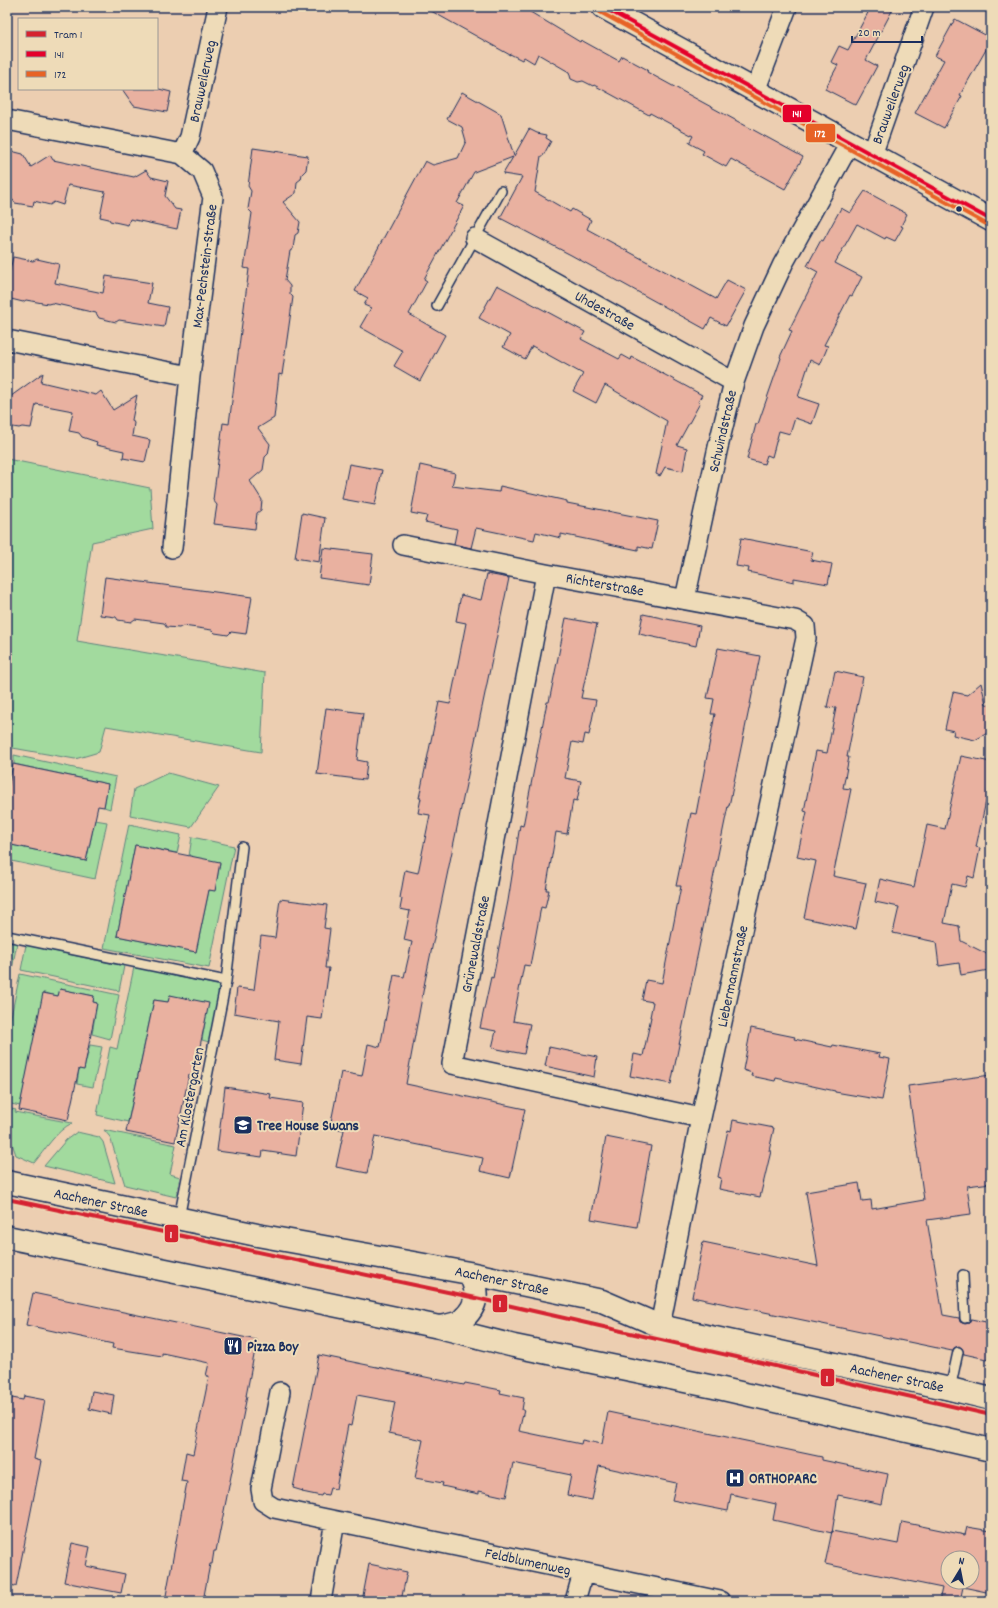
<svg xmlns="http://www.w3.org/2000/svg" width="998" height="1608" viewBox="0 0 998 1608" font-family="Dekko,sans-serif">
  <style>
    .green { fill: #a2da9e; stroke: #5e847e }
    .building { fill: #e9b1a0; stroke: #1b2f5e; fill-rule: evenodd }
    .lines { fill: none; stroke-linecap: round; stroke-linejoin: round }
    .lane-casing { stroke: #1b2f5e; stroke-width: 12 }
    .street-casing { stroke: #1b2f5e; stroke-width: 22 }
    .secondary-casing { stroke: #1b2f5e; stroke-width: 25 }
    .primary-casing { stroke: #1b2f5e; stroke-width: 25 }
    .lane { stroke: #eedbb8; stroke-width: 9 }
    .street { stroke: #eedbb8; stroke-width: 19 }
    .secondary { stroke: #eedbb8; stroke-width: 22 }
    .primary { stroke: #eedbb8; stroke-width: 22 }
    .bus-1-casing { stroke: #eedbb8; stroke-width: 7 }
    .bus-2-casing { stroke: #eedbb8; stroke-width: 7 }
    .bus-1 { stroke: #e4002b; stroke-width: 4 }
    .bus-2 { stroke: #e76225; stroke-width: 4 }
    .tram-1-casing { stroke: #eedbb8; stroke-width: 7 }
    .tram-1 { stroke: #d52330; stroke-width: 4 }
    .bus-dot { fill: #1b2f5e; stroke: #eedbb8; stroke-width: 1.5 }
    .labels { text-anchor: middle; stroke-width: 4; stroke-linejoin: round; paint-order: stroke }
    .street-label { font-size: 15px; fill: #1b2f5e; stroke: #eedbb8 }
    .poi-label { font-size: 15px; font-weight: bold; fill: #1b2f5e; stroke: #eedbb8; text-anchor: start }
    .line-badge { stroke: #eedbb8; stroke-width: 1.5 }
    .badge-label { font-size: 11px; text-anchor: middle; font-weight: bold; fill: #fff }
  </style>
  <rect width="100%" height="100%" fill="#ecceb1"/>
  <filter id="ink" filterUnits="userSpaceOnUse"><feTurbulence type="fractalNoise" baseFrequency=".025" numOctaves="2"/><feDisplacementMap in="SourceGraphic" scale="8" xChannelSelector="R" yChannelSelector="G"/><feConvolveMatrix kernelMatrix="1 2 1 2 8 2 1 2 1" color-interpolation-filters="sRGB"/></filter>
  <g filter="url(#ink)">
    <path class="green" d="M7 459 150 488 153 529 92 542 77 641 265 673 261 752 106 726 99 752 75 759 7 747Z
      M14 755 116 777 110 809 104 807 108 784 14 764Z
      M168 773 219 787 191 827 130 815 134 789Z
      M95 820 107 822 95 879 7 860V844L86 861Z
      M129 824 181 835 177 853 135 845 117 936 196 952 209 890H215L220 863 189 856 192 837 234 846 209 968 104 948Z
      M7 941 17 943 12 969 7 968Z
      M26 945 124 966 119 991 21 970Z
      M134 967 221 986 209 1042 202 1040 207 1010 170 995 168 1002 154 1000 128 1122 97 1115 110 1047 117 1049Z
      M20 974 119 995 110 1039 92 1034 97 1003 93 1002 94 996 60 989 58 996 44 993 20 1106 7 1103V1026H9Z
      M90 1045 102 1047 93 1087 77 1084 79 1069H84Z
      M7 1108 16 1110 15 1112 72 1123C56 1131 45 1150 34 1163L16 1155 7 1129Z
      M104 1130 176 1145 170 1174 180 1177 176 1197 125 1185 110 1137Z
      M77 1132 99 1137 103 1142 115 1183 44 1166 66 1140Z"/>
    <path class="building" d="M424 7H522L580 42 581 40 619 61 622 56 648 70 647 72 803 157 785 189 731 159 726 167 702 154 704 151 689 143 693 136 650 113 649 115 594 85 593 86 583 81 578 82 571 79 569 72 538 54 534 63 524 57 522 60 510 54V55Z
      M871 7H894L866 60 877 66 856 105 825 89 838 65 831 62 839 46 848 50Z
      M955 19 991 38V41L960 95 962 96 944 128 915 113 944 60 935 56Z
      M122 89H159L171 92 167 112 134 106Z
      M462 92 501 114 514 156 529 129 537 133 547 135 546 138 551 141 543 156H541L535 192 570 212 572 209 591 220 587 229 716 299 727 280 746 290 726 326 711 318 705 329 571 255 500 218 522 177 503 174 513 157 474 172 457 203 464 206 424 279 427 281 409 314 445 335 420 381 394 366 403 351 360 327 371 308 364 305 368 298 355 291 425 161 433 165 458 158 466 141 462 127 447 119Z
      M253 148 308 156 306 170 302 174 301 179 297 182 296 193 283 202 300 222 298 233 295 235 293 249 290 251 285 280 290 286V294L293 297 282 375 279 374 274 418 258 428 270 444 268 454 265 457 263 470 250 481 262 500 261 510 257 513 255 529 214 524 217 505 213 500 223 423 229 424 249 269 244 268 252 213 248 209 251 191 248 186Z
      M7 150 23 154 31 167 50 155 53 160 134 177 146 170 151 177 168 181 165 196 175 209 181 210 177 229 130 219 128 225 110 221 109 219 100 217 105 192 68 185 63 205 54 202 50 205 34 201 33 206 15 203 13 200 7 199Z
      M865 191 907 214 901 226 903 227 895 241 886 237 885 239 857 224 835 263 862 277 852 296 850 295 824 345 828 346 820 365 810 360 798 397 819 404 812 424 795 418 790 434 779 431 772 457 767 455 764 464 747 459 756 424H758L781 358 780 357 792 331 789 330 818 272 807 266 821 240 823 241 841 208 850 213Z
      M13 257 33 261 37 259 59 264 55 283 103 293 106 276 152 283 148 303 168 307 164 327 119 320 116 322 99 318 96 313 52 303 48 304 26 300 23 302 7 298V283Z
      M497 285 585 332 581 339 619 359 622 355 631 360 632 357 702 395 698 402 700 403 677 445 687 448 683 471 665 467 660 476 656 474 667 421 605 385 596 403 573 391 583 374 532 346 525 359 503 347 510 335 479 318Z
      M43 373 41 382 96 395 101 391 113 410 137 395 132 420 134 423 132 436 150 440 145 462 123 458 124 451 96 445 97 442 82 437 79 433 69 431 73 411 36 404 31 428 22 427 19 428 7 426V399Z
      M349 464 382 470 375 505 342 499Z
      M420 465 455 473 452 486 499 492 500 486 567 501V503L658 521 652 549 638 546V550L561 534V538L536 532 534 540 476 528 471 548 454 544 457 529 425 522 427 516 411 513Z
      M302 513 325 518 319 562 295 558Z
      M741 538 813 552 811 560 832 564 828 584 794 578V582L748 572 749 568 736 566Z
      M323 548 373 554 369 585 319 578Z
      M487 574 509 578 425 981 406 1084 525 1109 510 1178 480 1171 483 1158 375 1136 367 1173 336 1167 344 1130 330 1127 341 1072 362 1076 368 1044 380 1047 394 975 404 977 412 942 404 940 410 911 400 909 402 899 400 898 405 870 418 873 430 815 418 813 421 798H419L439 702 450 704 466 623 456 621 461 595 481 600Z
      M105 577 252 597 246 634 231 632 228 635 215 633 212 630 183 626 179 628 166 627 164 623 135 619 131 622 118 620 116 617 100 615Z
      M643 614 700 626 696 646 639 634Z
      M566 618 597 624 581 698 596 700 589 735 585 734 583 744 572 742 565 778 581 781 577 801 573 800 567 834 556 832 546 890H549L545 908 541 907 530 966 524 965 513 1021 530 1024 524 1054 492 1048 496 1031 480 1028 491 977 493 978 508 901 520 825 523 826 547 702H549Z
      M718 648 760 656 729 806H728L671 1084 630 1076 634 1054 643 1056 651 1017H650L653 1002 642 1000 646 980 662 983 681 886H676L691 813 696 814 715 714H711L714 699 707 698Z
      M835 671 863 677 847 757H849L843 788 851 789 833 876 866 883 856 929 804 918 816 861 797 857 807 812 804 811 816 751 827 753 836 708 827 707Z
      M981 683 986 704 991 705V731L975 740 953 735 954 731 945 729 953 692 967 695Z
      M326 708 363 713 357 760 367 762 365 780 317 774Z
      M961 756 991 762V778L976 847 980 848 974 878 968 876 965 887 952 884 944 923 959 926 961 941 991 956V963L989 970 961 975 959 963 939 966 936 942 893 933 899 907 875 902 880 879 914 887 927 825 945 829Z
      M13 764 108 784 104 807 98 806 86 861 7 844V794Z
      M135 845 220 862 215 891 209 890 196 952 117 936Z
      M280 899 327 905 324 928 330 929 325 968H329L322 1019 307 1017 301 1064 274 1060 279 1021 234 1013 237 988 254 990 261 936 275 938Z
      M60 989 94 996 93 1002 97 1003 84 1070 79 1069 68 1120 19 1110 43 993 58 996Z
      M170 995 209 1003 194 1075H189L175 1142 126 1132 154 1000 168 1002Z
      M751 1028 795 1037 794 1039 832 1047 833 1045 880 1054 879 1057 890 1059 882 1100 835 1092V1091L776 1078 775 1081 751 1076 752 1073 743 1070Z
      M549 1047 597 1057 594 1077 545 1066Z
      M991 1075V1183L967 1186 971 1214 927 1220 943 1315 959 1318 960 1322 965 1324 969 1323 971 1319 991 1323V1360L964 1354 962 1348 959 1346 954 1348 952 1351 692 1297 703 1242 818 1266 806 1192 859 1183 862 1201 871 1200 872 1209 924 1200 908 1086Z
      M225 1087 271 1094 270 1098 303 1103 296 1156 263 1151 262 1157 217 1151Z
      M733 1120 774 1128 769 1151H771L760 1197 719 1189 721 1178 718 1177 728 1130 731 1131Z
      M606 1137 651 1146 637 1227 591 1219Z
      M33 1293 257 1340 246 1396H247L216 1551H214L212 1564H210L203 1601H165L187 1482 181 1481 186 1452 193 1454 209 1376H206L209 1363 162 1353V1356L112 1348 113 1344 26 1325Z
      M319 1355 464 1385 465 1383 501 1390 500 1393 524 1398 522 1410H524L519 1431 581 1444 582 1440 602 1444 608 1412 822 1457V1460L888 1474 882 1504 838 1495 832 1533 773 1520 776 1504 731 1494 728 1511 672 1500 676 1483 599 1466 592 1500 567 1495 571 1475 513 1463 506 1497 479 1491V1494L442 1486 443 1483 415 1478 423 1440 389 1433 395 1402 357 1395 351 1426 348 1425 336 1489 330 1488 328 1495 322 1494 321 1496 302 1492 303 1491 293 1488Z
      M92 1391 114 1395 111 1414 89 1409Z
      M24 1396 45 1400 34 1459 41 1461 16 1586 7 1585V1421L12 1398 23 1400Z
      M902 1522 965 1535 967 1527 991 1531V1593L963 1587 960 1601H939L942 1588 825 1564 832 1531 898 1544ZM948 1558H972V1582H948Z
      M72 1543 90 1547 86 1566 125 1574 121 1593 64 1582Z
      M369 1564 407 1572 401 1601H362Z"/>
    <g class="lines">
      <defs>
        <path id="lane" d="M437 306 501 191
          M7 936 226 981
          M179 1218 226 981 242 847
          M963 1275 965 1318
          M950 1389 958 1352"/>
        <path id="street" d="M755 91 787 7
          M7 120 182 154 202 171 213 197 190 376 172 548
          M182 154 190 137 218 7
          M872 155 924 7
          M475 238 734 382
          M7 340 190 376
          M403 545 546 574 795 620 805 626 806 638 701 1118 660 1326
          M546 574 452 1064 701 1118
          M685 599 718 447 734 382 754 326 783 264 850 143
          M280 1392 261 1489 263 1501 274 1508 720 1601
          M321 1601 335 1521
          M575 1601 583 1573"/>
        <path id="secondary" d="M603 7 991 220"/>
        <path id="primary" d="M7 1182 257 1235 469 1273 602 1301 660 1326 950 1389 991 1399
          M7 1237 439 1327 514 1346 714 1387 991 1450
          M439 1327C445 1326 451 1325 457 1323 460 1322 462 1320 464 1318 479 1304 478 1289 469 1273"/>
      </defs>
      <use href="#lane" class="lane-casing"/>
      <use href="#street" class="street-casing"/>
      <use href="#secondary" class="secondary-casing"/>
      <use href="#primary" class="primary-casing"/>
      <use href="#lane" class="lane"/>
      <use href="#street" class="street"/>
      <use href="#secondary" class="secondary"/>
      <use href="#primary" class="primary"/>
      <defs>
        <path id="bus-1" d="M603 7 991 220"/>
        <path id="bus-2" d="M600 12 988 225"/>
      </defs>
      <use href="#bus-1" class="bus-1-casing"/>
      <use href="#bus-2" class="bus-2-casing"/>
      <use href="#bus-1" class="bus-1"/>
      <use href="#bus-2" class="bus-2"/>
      <defs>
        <path id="tram-1" d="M7 1199 476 1298 991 1415"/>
      </defs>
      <use href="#tram-1" class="tram-1-casing"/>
      <use href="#tram-1" class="tram-1"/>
    </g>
  </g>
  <defs>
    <symbol id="school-square" viewBox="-11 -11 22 22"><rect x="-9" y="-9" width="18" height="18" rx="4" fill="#1b2f5e" stroke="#eedbb8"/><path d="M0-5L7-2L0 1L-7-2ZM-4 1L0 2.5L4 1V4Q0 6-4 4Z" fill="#fff"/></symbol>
    <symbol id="restaurant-square" viewBox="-11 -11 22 22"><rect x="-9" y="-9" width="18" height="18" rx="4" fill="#1b2f5e" stroke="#eedbb8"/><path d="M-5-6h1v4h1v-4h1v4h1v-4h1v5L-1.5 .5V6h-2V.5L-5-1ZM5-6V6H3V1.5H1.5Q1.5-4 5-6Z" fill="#fff"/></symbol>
    <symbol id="hospital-square" viewBox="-11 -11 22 22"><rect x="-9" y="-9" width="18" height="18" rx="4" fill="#1b2f5e" stroke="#eedbb8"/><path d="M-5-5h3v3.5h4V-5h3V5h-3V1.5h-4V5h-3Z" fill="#fff"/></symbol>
  </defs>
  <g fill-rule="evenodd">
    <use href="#school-square" x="232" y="1114" width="22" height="22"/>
    <use href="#restaurant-square" x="222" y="1335" width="22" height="22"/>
    <use href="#hospital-square" x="724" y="1467" width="22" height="22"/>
  </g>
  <circle class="bus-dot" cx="959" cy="209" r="3.5"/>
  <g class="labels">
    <g class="street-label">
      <text transform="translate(202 81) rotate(-78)" y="5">Brauweilerweg</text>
      <text transform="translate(890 104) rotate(-70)" y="5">Brauweilerweg</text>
      <text transform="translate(204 266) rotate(-83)" y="5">Max-Pechstein-Straße</text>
      <text transform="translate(605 310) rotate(29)" y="5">Uhdestraße</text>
      <text transform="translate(722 431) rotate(-77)" y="5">Schwindstraße</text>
      <text transform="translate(605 584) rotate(10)" y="5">Richterstraße</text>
      <text transform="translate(475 944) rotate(-79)" y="5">Grünewaldstraße</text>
      <text transform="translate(732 976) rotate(-78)" y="5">Liebermannstraße</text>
      <text transform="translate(189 1097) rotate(-79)" y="5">Am Klostergarten</text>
      <text transform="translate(101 1202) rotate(12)" y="5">Aachener Straße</text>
      <text transform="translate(502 1280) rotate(12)" y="5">Aachener Straße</text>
      <text transform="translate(897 1377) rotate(12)" y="5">Aachener Straße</text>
      <text transform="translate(528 1561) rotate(12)" y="5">Feldblumenweg</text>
    </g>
    <g class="poi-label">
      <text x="257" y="1130">Tree House Swans</text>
      <text x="247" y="1351">Pizza Boy</text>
      <text x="749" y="1483">ORTHOPARC</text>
    </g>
  </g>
  <g class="line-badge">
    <rect x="782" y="104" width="30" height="19" rx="4" fill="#e4002b"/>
    <rect x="805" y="123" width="31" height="20" rx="4" fill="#e76225"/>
    <rect x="164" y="1224" width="15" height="19" rx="4" fill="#d52330"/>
    <rect x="492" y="1294" width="16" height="19" rx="4" fill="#d52330"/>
    <rect x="820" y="1368" width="15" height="19" rx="4" fill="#d52330"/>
  </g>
  <g class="badge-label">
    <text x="797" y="117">141</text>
    <text x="820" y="137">172</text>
    <text x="171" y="1238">1</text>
    <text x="500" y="1307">1</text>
    <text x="827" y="1382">1</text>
  </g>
  <rect width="998" height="1608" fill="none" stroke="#eedbb8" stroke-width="24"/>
  <rect x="12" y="12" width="974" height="1584" fill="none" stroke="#1b2f5e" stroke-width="1.5" filter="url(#ink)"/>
  <rect x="18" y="18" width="140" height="72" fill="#eedbb8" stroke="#9a9694"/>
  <rect x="26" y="31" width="20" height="6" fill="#d52330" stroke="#9a9694"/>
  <text x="54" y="38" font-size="12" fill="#1b2f5e">Tram 1</text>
  <rect x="26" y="51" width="20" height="6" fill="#e4002b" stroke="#9a9694"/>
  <text x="54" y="58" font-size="12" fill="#1b2f5e">141</text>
  <rect x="26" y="71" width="20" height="6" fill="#e76225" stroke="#9a9694"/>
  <text x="54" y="78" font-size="12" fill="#1b2f5e">172</text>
  <g transform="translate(960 1570) rotate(10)"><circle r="19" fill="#eedbb8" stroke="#9a9694"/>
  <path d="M0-3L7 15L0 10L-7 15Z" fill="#1b2f5e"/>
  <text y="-6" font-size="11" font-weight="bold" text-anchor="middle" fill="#1b2f5e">N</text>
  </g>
  <path d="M852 36v6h70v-6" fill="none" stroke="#1b2f5e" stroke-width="2"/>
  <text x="858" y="36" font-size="12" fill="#1b2f5e" stroke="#eedbb8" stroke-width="3" paint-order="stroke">20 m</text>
</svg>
